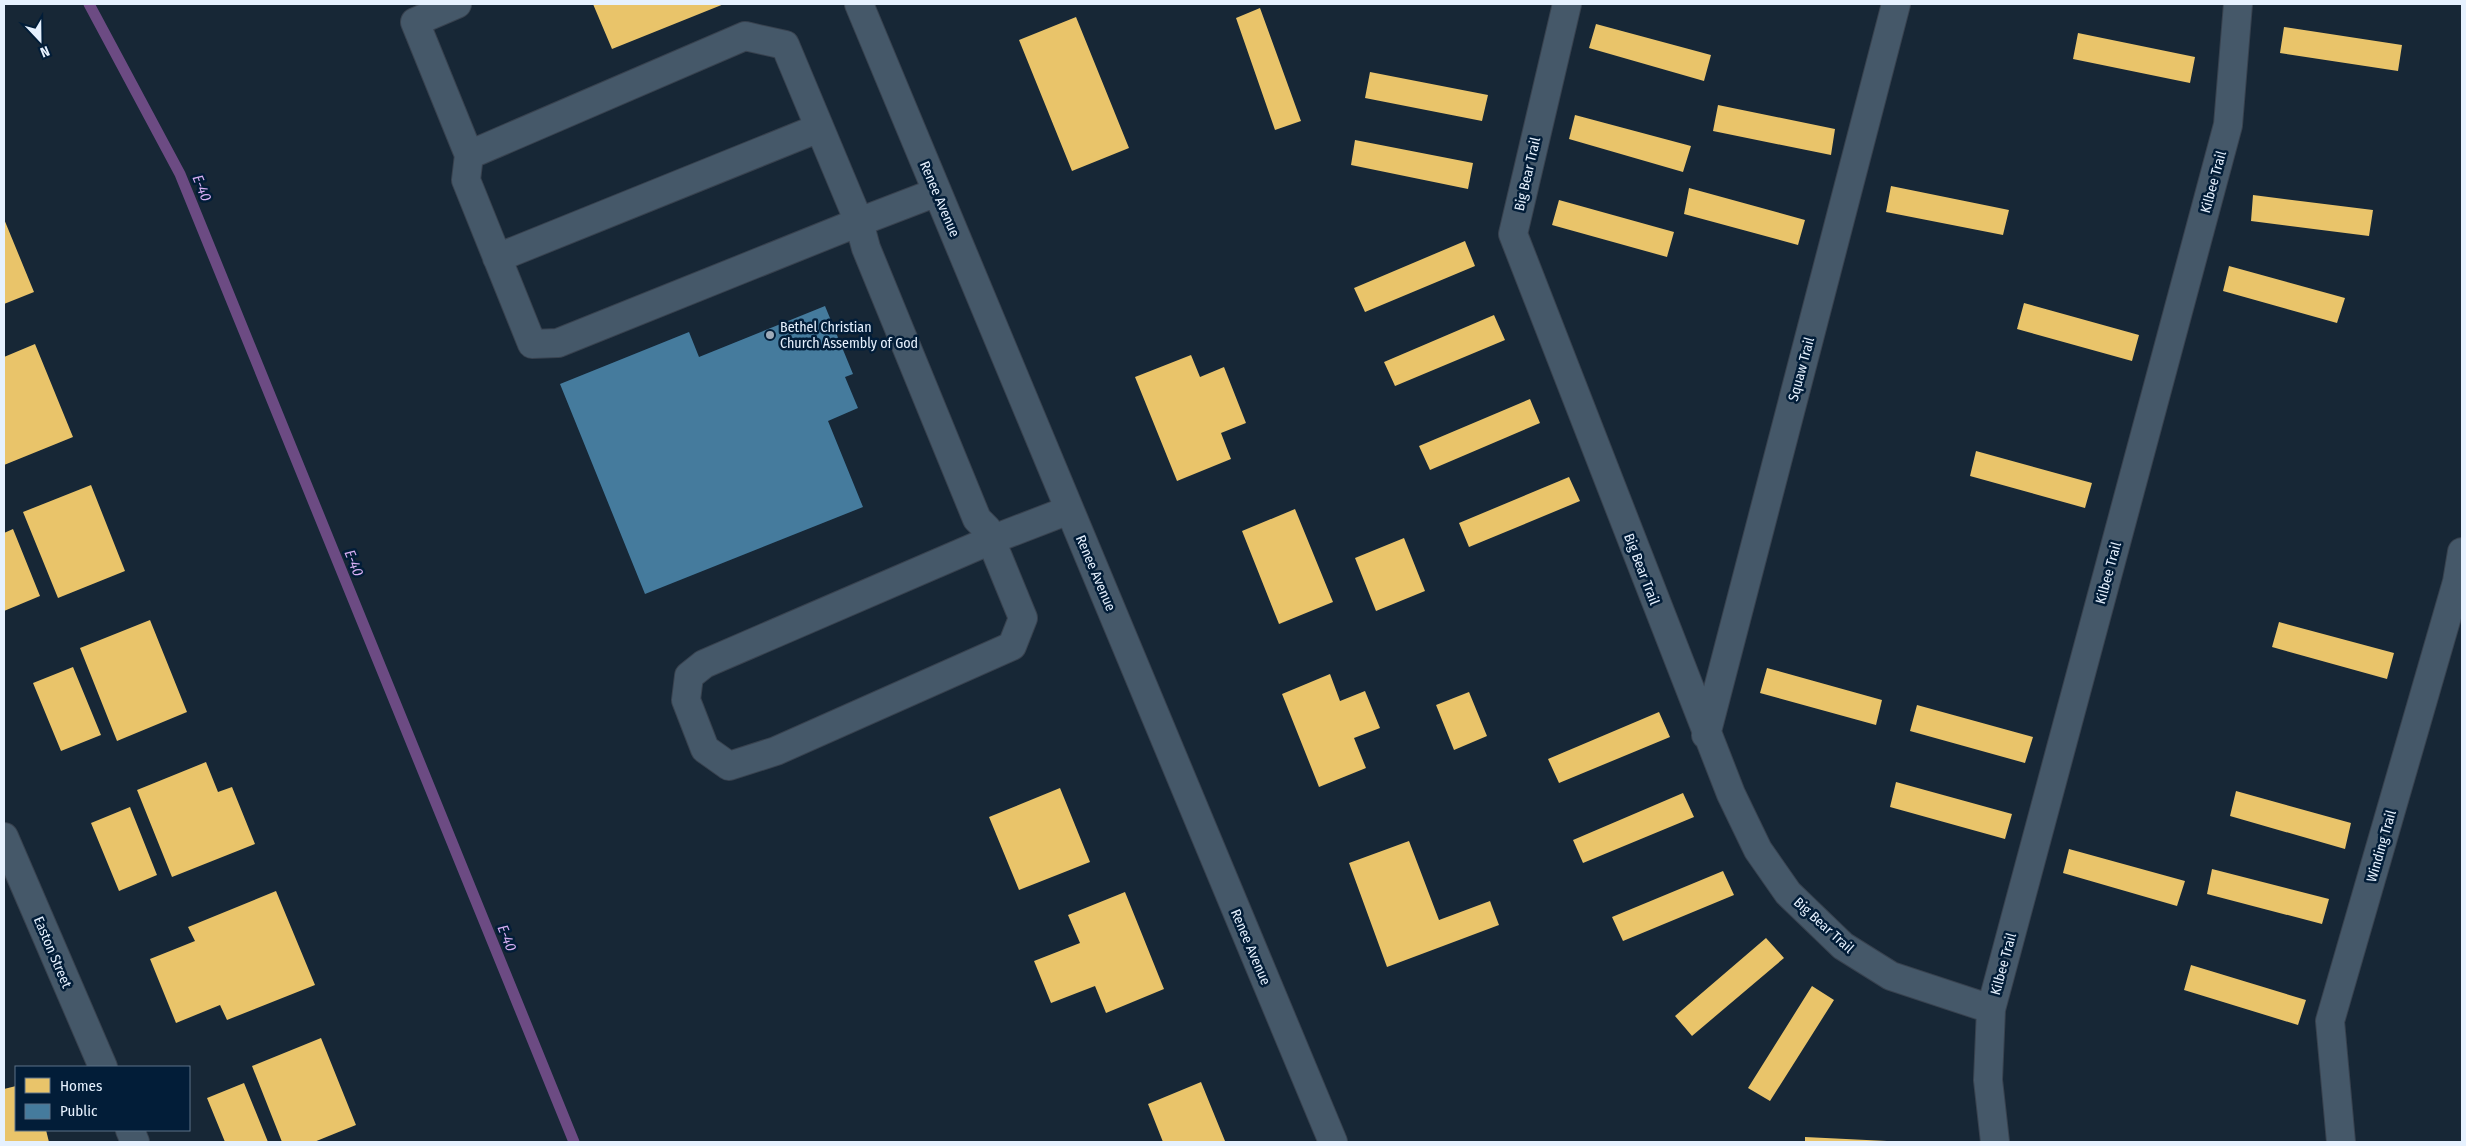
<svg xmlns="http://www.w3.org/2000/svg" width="2466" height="1146" viewBox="0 0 2466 1146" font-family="'Fira Sans Condensed',sans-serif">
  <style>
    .homes { fill: #e9c46a }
    .public { fill: #457b9d }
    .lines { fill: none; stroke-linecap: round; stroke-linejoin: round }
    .stream { stroke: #6c4b83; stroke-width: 11 }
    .minor-casing { stroke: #38424f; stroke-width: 30 }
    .minor { stroke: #455869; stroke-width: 28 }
    .poi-dot { fill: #9eaab8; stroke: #021d38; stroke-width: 2 }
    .labels { text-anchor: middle; stroke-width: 5; stroke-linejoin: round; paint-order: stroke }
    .street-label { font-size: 14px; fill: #e6f1fe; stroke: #021d38 }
    .poi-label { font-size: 14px; fill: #e6f1fe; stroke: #021d38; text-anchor: start }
    .water-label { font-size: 15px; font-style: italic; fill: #d8aff4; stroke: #021d38 }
  </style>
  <rect width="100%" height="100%" fill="#172736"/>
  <path class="homes" d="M593 4H724L612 49Z
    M1260 8 1301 121 1275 130 1236 18Z
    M1076 17 1129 148 1072 171 1019 40Z
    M1596 24 1711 55 1704 81 1589 48Z
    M2284 27 2402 45 2398 71 2280 53Z
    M2078 33 2195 57 2190 83 2073 59Z
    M1370 72 1488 95 1482 121 1365 98Z
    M1718 105 1835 129 1831 155 1713 131Z
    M1575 115 1691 146 1683 172 1569 139Z
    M1355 140 1473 163 1468 189 1351 165Z
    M1891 186 2009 210 2003 235 1886 212Z
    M1689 188 1805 220 1798 245 1684 214Z
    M2253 195 2373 210 2369 236 2251 221Z
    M1559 200 1674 232 1667 257 1552 225Z
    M4 219 34 292 4 304Z
    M1465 241 1475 266 1365 312 1354 288Z
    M2229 266 2345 298 2337 323 2223 291Z
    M2024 303 2139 335 2132 361 2017 329Z
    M1494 315 1505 340 1395 386 1384 362Z
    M35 344 73 437 4 465V357Z
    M1191 355 1200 377 1224 367 1246 423 1221 433 1231 459 1177 481 1135 377Z
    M1530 399 1540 423 1430 470 1419 446Z
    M1976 451 2092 483 2085 508 1970 476Z
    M1569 477 1580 501 1469 547 1459 523Z
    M91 485 125 571 58 598 23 512Z
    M1295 509 1333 602 1279 624 1242 531Z
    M13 529 40 596 4 611V533Z
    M1404 538 1425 591 1376 611 1355 558Z
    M150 620 187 712 117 741 80 648Z
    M2279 622 2394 653 2387 679 2272 647Z
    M73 667 101 735 61 751 33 683Z
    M1767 668 1882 700 1876 725 1760 693Z
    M1330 674 1340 701 1365 691 1380 728 1354 738 1366 768 1319 787 1282 694Z
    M1469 692 1487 736 1454 750 1436 705Z
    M1917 705 2033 737 2025 763 1910 731Z
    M1659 712 1670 737 1559 783 1548 759Z
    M206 762 218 792 232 787 255 844 172 877 137 790Z
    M1896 782 2012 814 2005 839 1890 807Z
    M1060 788 1090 862 1019 890 989 817Z
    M2236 791 2351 823 2345 849 2230 816Z
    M1683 793 1694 817 1583 863 1573 840Z
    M130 807 157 875 119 891 91 823Z
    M1409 841 1439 920 1490 901 1499 925 1387 967 1349 863Z
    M2069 849 2185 881 2177 906 2063 873Z
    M2212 869 2329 899 2322 924 2207 894Z
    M1723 871 1734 895 1623 941 1612 917Z
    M276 891 315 985 227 1020 220 1005 176 1023 150 959 195 941 188 927Z
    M1125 892 1164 989 1106 1013 1095 986 1051 1003 1034 961 1080 943 1068 915Z
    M1766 938 1784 958 1692 1036 1675 1016Z
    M2191 965 2306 1000 2298 1025 2184 990Z
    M1812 986 1834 1000 1770 1101 1748 1088Z
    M321 1038 356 1125 314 1142H282L252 1066Z
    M1201 1082 1225 1141 1163 1142 1148 1104Z
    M244 1083 268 1142H225L207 1098Z
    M16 1086V1130H46L49 1142H4V1089Z
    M1805 1137 1887 1141V1142H1805Z"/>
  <path class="public" d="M825 306 853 374 845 377 858 408 828 421 863 507 645 594 560 384 689 332 699 357Z"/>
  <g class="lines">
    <path class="stream" d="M89 4 180 174 574 1142"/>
    <defs>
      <path id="minor" d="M457 4 415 22 469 155
        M859 4 1333 1142
        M1567 4 1513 234 1731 794 1758 850 1788 893 1843 946 1891 976 1991 1009
        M745 36 785 45 859 222 558 343 532 344 466 180 469 155Z
        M937 192 859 222 866 248 977 519 987 529 991 540 1069 510
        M497 258 819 128
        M991 540 1023 618 1012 646 776 751 729 766 705 749 686 700 689 676 704 664Z
        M1706 735 1896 4
        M4 837 103 1067
        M130 1130 135 1142
        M1995 1142 1988 1080 1991 1009 2228 125 2238 4
        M2341 1142 2330 1021 2457 582 2462 552"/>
    </defs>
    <use href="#minor" class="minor-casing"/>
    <use href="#minor" class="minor"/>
  </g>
  <circle class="poi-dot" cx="770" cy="335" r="5"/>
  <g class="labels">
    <g class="street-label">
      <text transform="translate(1527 174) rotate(-77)" y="5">Big Bear Trail</text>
      <text transform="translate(2213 182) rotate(-75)" y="5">Kilbee Trail</text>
      <text transform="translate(940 199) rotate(67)" y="5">Renee Avenue</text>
      <text transform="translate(1801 369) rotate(-75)" y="5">Squaw Trail</text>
      <text transform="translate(1642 569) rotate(69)" y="5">Big Bear Trail</text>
      <text transform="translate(1096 573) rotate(67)" y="5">Renee Avenue</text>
      <text transform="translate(2108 573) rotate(-75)" y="5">Kilbee Trail</text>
      <text transform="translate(2381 846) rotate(-74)" y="5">Winding Trail</text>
      <text transform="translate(1824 925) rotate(42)" y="5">Big Bear Trail</text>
      <text transform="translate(1251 947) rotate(67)" y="5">Renee Avenue</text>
      <text transform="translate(53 952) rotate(67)" y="5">Easton Street</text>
      <text transform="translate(2003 964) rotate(-75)" y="5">Kilbee Trail</text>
    </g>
    <g class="poi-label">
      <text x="780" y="332">Bethel Christian<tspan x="780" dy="16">Church Assembly of God</tspan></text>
    </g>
    <g class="water-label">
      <text transform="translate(202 188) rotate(68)" y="5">E-40</text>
      <text transform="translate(354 563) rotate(68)" y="5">E-40</text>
      <text transform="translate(507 938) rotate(68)" y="5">E-40</text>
    </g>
  </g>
  <rect width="2466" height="1146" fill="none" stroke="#e6f1fe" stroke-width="10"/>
  <rect x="15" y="1066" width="175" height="65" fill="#021d38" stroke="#5d7287"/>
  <rect x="25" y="1078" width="25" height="15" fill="#e9c46a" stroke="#5d7287"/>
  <text x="60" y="1091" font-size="15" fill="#e6f1fe">Homes</text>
  <rect x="25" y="1104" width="25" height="15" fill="#457b9d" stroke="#5d7287"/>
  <text x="60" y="1116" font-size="15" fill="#e6f1fe">Public</text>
  <g transform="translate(40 40) rotate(158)" stroke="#021d38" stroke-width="4" paint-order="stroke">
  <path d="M0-4L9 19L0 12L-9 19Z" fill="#e6f1fe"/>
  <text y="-8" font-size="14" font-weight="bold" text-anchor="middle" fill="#e6f1fe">N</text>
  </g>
</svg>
